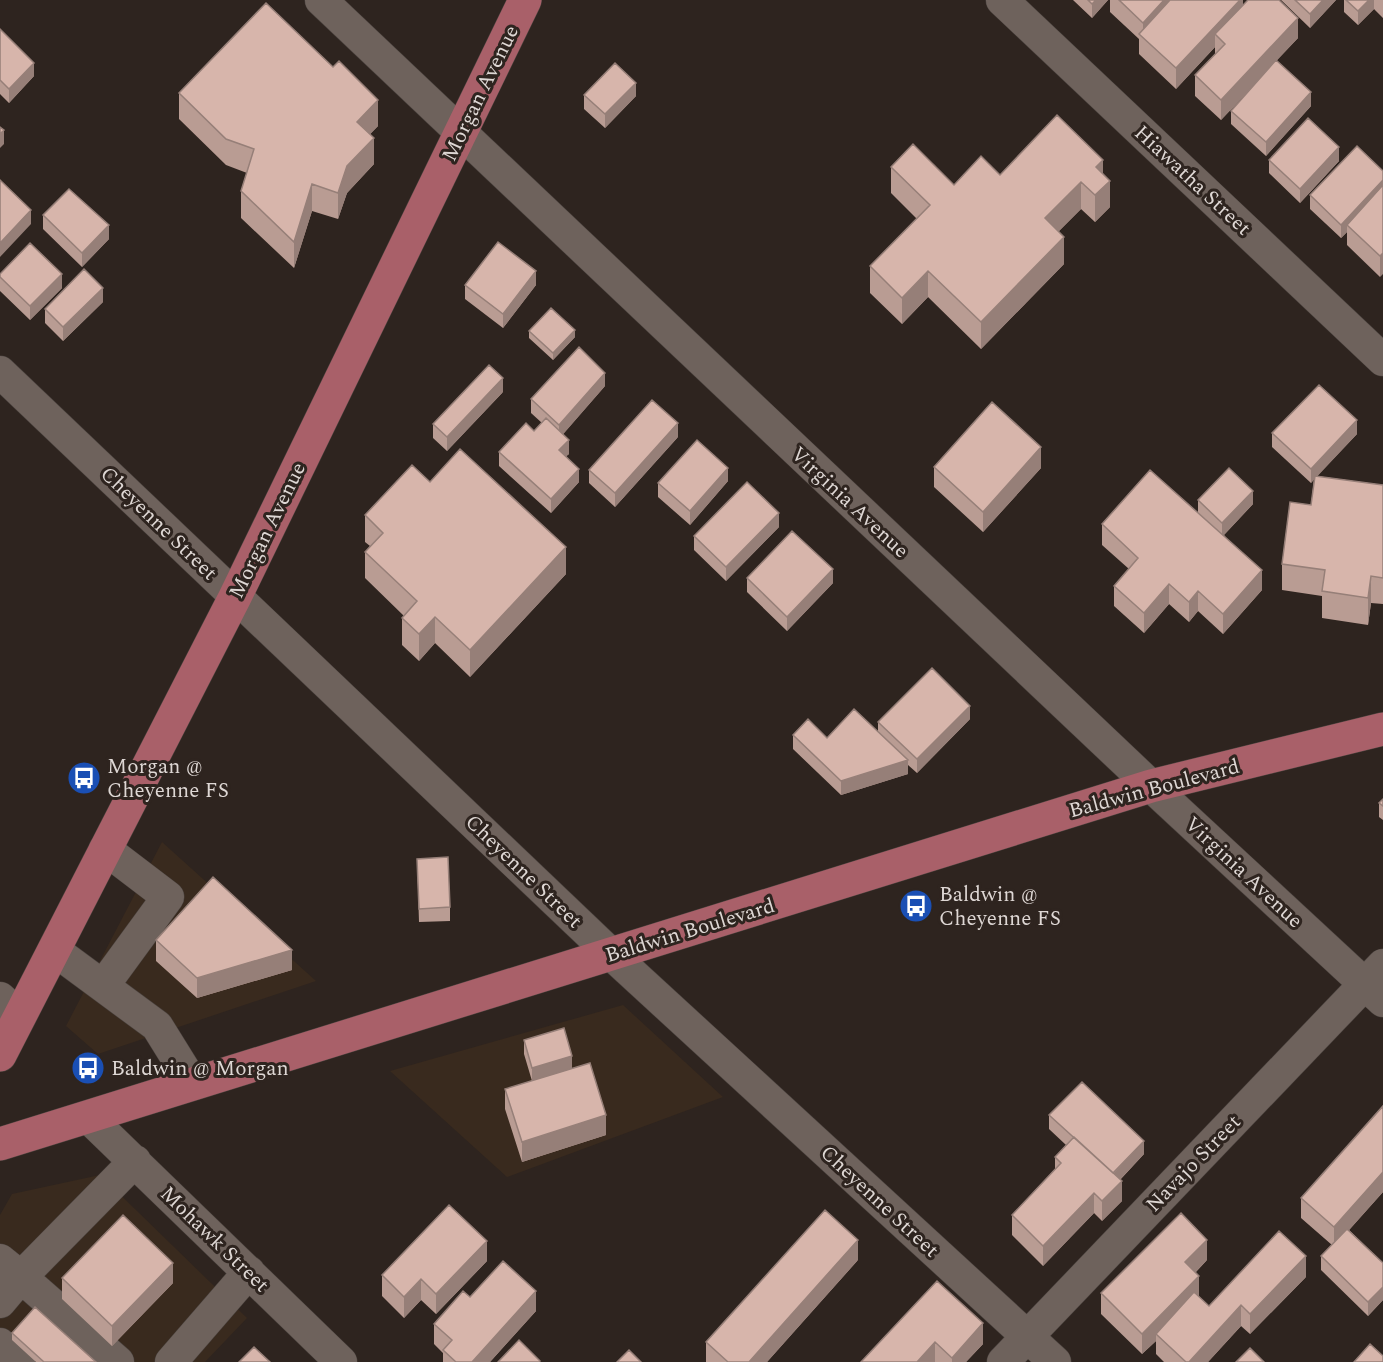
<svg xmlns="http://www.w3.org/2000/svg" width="1383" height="1362" viewBox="0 0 1383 1362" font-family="Spectral,serif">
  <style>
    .commercial { fill: #392a1e }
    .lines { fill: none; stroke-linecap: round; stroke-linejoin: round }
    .minor-casing { stroke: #4a423e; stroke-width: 33 }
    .major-casing { stroke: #4a423e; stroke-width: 34 }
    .minor { stroke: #6e625c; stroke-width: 32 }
    .major { stroke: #a96069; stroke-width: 33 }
    .wall { fill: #b99c93 }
    .shaded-wall { fill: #967f78 }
    .building { fill: #d7b5ab; stroke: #967f78; stroke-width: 1.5 }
    .labels { text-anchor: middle; stroke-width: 6; stroke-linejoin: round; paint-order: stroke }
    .street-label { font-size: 21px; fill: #ded7d4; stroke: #2e241f }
    .poi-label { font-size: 21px; fill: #ded7d4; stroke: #2e241f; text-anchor: start }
  </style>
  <rect width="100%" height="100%" fill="#2e241f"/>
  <path class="commercial" d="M162 842 316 981 98 1054 66 1026Z
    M623 1005 723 1097 507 1177 390 1071Z
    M100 1175 247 1318 205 1362H0V1215L12 1194Z"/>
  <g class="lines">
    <defs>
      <path id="minor" d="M321 0 1151 786 1383 1001
        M1002 0 1383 360
        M0 372 611 954 1055 1362
        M54 950 157 1026 193 1084
        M103 986 168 897 105 849
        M0 998 20 1016
        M88 1117 341 1362
        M0 1260 21 1277 135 1161
        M0 1302 21 1277 118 1362
        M0 1344 19 1362
        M171 1362 249 1272
        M1003 1362 1383 965"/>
      <path id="major" d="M0 1055 235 597 525 0
        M0 1144 1151 786 1383 729"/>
    </defs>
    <use href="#minor" class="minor-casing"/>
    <use href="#major" class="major-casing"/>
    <use href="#minor" class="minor"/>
    <use href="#major" class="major"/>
  </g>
  <path class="wall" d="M1073 0H1108L1092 18Z
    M1110 0H1243V5L1298 38 1276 61 1311 106 1266 156 1231 124V111L1257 82 1221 120 1195 96V75L1215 54V47L1176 89 1139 54V39L1110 12Z
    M1281 0H1336L1310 28Z
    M1344 0H1383V18L1374 9 1358 25 1344 12Z
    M0 29 34 76 9 103 0 94Z
    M179 93 378 126 370 134 374 164 347 193 338 219 312 211 294 268 241 218V191L247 173 226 165 179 119Z
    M584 95 636 96 605 128 584 109Z
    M1269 160 1339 161 1300 203 1269 173Z
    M891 167 954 185 1000 175 1103 173 1110 207 1095 222 1081 209 1059 231 1064 264 981 349 928 297 902 324 870 293V266L917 219 891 193Z
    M1383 171 1380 277 1347 245V232L1341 238 1310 209V195Z
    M43 215 109 239 82 267 43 229Z
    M0 274 62 288 30 320 0 291Z
    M465 285H536L503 328 465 299Z
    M103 302 63 341 45 323V309Z
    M529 331 575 337 553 360 529 338Z
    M605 386 563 434 569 454 566 456 579 482 551 513 499 466V452L534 431 542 423 531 413V399Z
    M503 392 447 451 433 438V424Z
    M1272 433 1357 434 1317 476 1383 485V604L1371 603 1368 625 1322 618V596L1282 590V564L1311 505 1314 479 1311 483 1272 447Z
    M678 437 615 507 589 483V470Z
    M934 467 1041 468 983 532 934 487Z
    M728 481 690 525 658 497V483Z
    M430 482 566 574 470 677 435 643 419 661 402 645V618L404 616 365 578V552L370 546 365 542V515Z
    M1198 500 1253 504 1224 535 1262 590 1223 634 1198 611 1189 622 1169 604 1144 633 1114 606V586L1129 569 1102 545V524L1198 513Z
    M779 527 726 581 694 550V536Z
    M747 578 833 583 787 631 747 592Z
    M970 719 917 773 908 765V774L841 795 793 749V735L827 738 878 732V722Z
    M1383 799V820L1379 817V803Z
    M417 859 450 907V921L419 922Z
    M156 940 292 970 197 998 156 961Z
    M524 1040 572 1068 606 1135 522 1162 505 1109V1089L532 1081 524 1054Z
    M1383 1106V1192L1349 1230 1383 1263V1300L1368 1316 1321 1270V1256L1332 1245 1301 1218V1198Z
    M1049 1115 1144 1154 1120 1180 1122 1201 1102 1221 1094 1213 1043 1266 1012 1235V1215L1055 1169V1157L1066 1145 1049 1129Z
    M858 1260 767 1362H706V1342Z
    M1207 1260 1196 1272 1199 1297 1209 1306 1306 1277 1250 1334 1241 1326 1208 1362H1164L1156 1354V1341L1142 1354 1101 1314V1293Z
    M487 1261 436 1314 421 1300 404 1318 382 1296V1275Z
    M62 1278 173 1283 112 1346 62 1299Z
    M937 1281 983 1344 966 1362H861Z
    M470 1297 536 1311 490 1362H443V1353L434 1344V1324Z
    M12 1333 96 1362H36L12 1340Z"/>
  <path class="shaded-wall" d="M1096 0H1108L1092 18V4Z
    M1164 0H1182L1143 38V23Z
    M1240 0H1243V18L1215 34V47L1176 89V68Z
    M1323 0H1336L1310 28V14Z
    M1369 0H1374V9L1358 25V11Z
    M1298 18V38L1221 120V100Z
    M34 63V76L9 103V89Z
    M636 83V96L605 128V114Z
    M1311 92V106L1266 156V142Z
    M378 100V126L357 148V122Z
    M4 130V144L0 148V134Z
    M374 138V164L347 193 338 219V193L347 166Z
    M1339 147V161L1300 203V189Z
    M1103 160V186L1096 167Z
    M1383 180V194L1347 225V232L1341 238V225Z
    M1110 181V207L1095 222V195Z
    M1081 182V209L1045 245V218Z
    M312 184V211L294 268V242Z
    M31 210V224L0 257V243Z
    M109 225V239L82 267V253Z
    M1064 237V264L981 349V322Z
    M1383 253V274L1380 277V256Z
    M536 271V285L503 328V314Z
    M928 271V297L902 324V298Z
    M62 274V288L30 320V306Z
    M103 288V302L63 341V327Z
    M575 330V337L553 360V353Z
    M605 373V386L559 439V425Z
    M503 378V392L447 451V437Z
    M1357 420V434L1311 483V469Z
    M678 423V437L615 507V493Z
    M569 440V454L559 463V450Z
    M1041 447V468L983 532V512Z
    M728 468V481L690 525V511Z
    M579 469V482L551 513V499Z
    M1253 491V504L1222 537V523Z
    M779 513V527L726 581V567Z
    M566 547V574L470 677V650Z
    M833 569V583L787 631V617Z
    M1262 570V590L1223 634V614Z
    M1371 576V603L1368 625V598Z
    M1169 584V604L1144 633V613Z
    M1198 591V611L1189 622V602Z
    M435 617V643L419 661V634Z
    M970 706V719L917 773V759Z
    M908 760V774L841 795V781Z
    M292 950V970L197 998V978Z
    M572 1056V1070L532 1082V1068Z
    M606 1115V1135L522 1162V1142Z
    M1144 1141V1154L1112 1188V1175Z
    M1383 1172V1192L1334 1247V1227Z
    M1122 1181V1201L1102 1221V1201Z
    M1094 1193V1213L1043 1266V1246Z
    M858 1240V1260L767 1362H749Z
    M1207 1240V1260L1185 1283V1262Z
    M487 1241V1261L436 1314V1294Z
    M1306 1256V1277L1250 1334V1314Z
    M173 1263V1283L112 1346V1326Z
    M1199 1276V1296L1159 1337 1156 1334V1341L1142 1354V1334Z
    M421 1279V1300L404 1318V1297Z
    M1383 1287V1300L1368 1316V1302Z
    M536 1291V1311L490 1362H472Z
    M1241 1305V1326L1208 1362H1189Z
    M983 1323V1344L966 1362H952V1358Z
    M935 1342V1362H917Z"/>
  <path class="building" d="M1088 0H1096L1092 4Z
    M1119 0H1164L1143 23Z
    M1170 0H1240L1176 68 1139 34Z
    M1248 0H1279L1298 18 1221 100 1195 75 1225 44 1215 34Z
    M1295 0H1323L1310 14Z
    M1346 0H1369L1358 11Z
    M266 3 333 67 339 61 378 100 357 122 374 138 347 166 338 193 312 184 294 242 241 191 254 149 226 139 179 93Z
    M0 29 34 63 9 89 0 80Z
    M1276 60 1311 92 1266 142 1231 111Z
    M615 63 636 83 605 114 584 95Z
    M1057 115 1103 160 1096 167 1110 181 1095 195 1081 182 1045 218 1064 237 981 322 928 271 902 298 870 266 930 205 891 167 913 144 954 185 981 156 1000 175Z
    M1308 118 1339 147 1300 189 1269 160Z
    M0 127 4 130 0 134Z
    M1357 146 1383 171V180L1341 225 1310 195Z
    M0 180 31 210 0 243Z
    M1383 185V253L1380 256 1347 225Z
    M69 189 109 225 82 253 43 215Z
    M498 242 536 271 503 314 465 285Z
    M30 243 62 274 30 306 0 277V274Z
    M84 269 103 288 63 327 45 309Z
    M551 308 575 330 553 353 529 331Z
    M579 347 605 373 559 425 531 399Z
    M489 365 503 378 447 437 433 424Z
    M1319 385 1357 420 1311 469 1272 433Z
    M652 400 678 423 615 493 589 470Z
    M992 402 1041 447 983 512 934 467Z
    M546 418 569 440 559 450 579 469 551 499 499 452 526 423 534 431Z
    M697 440 728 468 690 511 658 483Z
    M460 449 566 547 470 650 435 617 419 634 402 618 417 601 365 552 383 533 365 515 412 465 430 482Z
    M1229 468 1253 491 1222 523 1198 500Z
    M1150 470 1262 570 1223 614 1198 591 1189 602 1169 584 1144 613 1114 586 1138 558 1102 524Z
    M1315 476 1383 485V578L1371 576 1368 598 1322 591 1325 570 1282 564 1290 502 1311 505Z
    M747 482 779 513 726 567 694 536Z
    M792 531 833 569 787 617 747 578Z
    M932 668 970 706 917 759 878 722Z
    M854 709 908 760 841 781 793 735 808 719 827 738Z
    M1383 799V806L1379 803Z
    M448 857 450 907 419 909 417 859Z
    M213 877 292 950 197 978 156 940Z
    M564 1028 572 1056 532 1068 524 1040Z
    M590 1063 606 1115 522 1142 505 1089Z
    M1082 1082 1144 1141 1113 1173 1049 1115Z
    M1383 1106V1172L1334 1227 1301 1198Z
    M1074 1137 1122 1181 1102 1201 1094 1193 1043 1246 1012 1215 1061 1163 1055 1157Z
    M449 1205 487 1241 436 1294 421 1279 404 1297 382 1275Z
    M825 1210 858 1240 749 1362H728L706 1342Z
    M1181 1213 1207 1240 1185 1262 1199 1276 1142 1334 1101 1293Z
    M123 1215 173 1263 112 1326 62 1278Z
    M1347 1229 1383 1263V1287L1368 1302 1321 1256Z
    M1279 1231 1306 1256 1250 1314 1241 1305 1189 1362H1186L1156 1334 1194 1292 1209 1306Z
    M503 1261 536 1291 472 1362H456L443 1350 452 1340 434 1324 463 1291 470 1297Z
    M937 1281 983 1323 952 1358 935 1342 917 1362H861Z
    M35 1307 96 1362H44L12 1333Z
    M519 1340 540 1361 539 1362H498Z
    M1370 1344 1383 1356V1362H1354Z
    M254 1347 270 1362H239Z
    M1250 1348 1264 1362H1236Z
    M629 1350 641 1362H617Z"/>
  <defs>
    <symbol id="bus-disc" viewBox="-11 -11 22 22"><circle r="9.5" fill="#1a4fb4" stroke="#2e241f"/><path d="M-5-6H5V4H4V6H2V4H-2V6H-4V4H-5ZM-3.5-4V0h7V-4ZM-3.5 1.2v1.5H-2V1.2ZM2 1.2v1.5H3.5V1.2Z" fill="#fff"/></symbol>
  </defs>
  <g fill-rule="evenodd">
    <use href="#bus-disc" x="65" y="759" width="38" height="38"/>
    <use href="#bus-disc" x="897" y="887" width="38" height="38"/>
    <use href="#bus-disc" x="69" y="1049" width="38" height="38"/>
  </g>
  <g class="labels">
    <g class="street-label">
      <text transform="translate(480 93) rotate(-64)" y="7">Morgan Avenue</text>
      <text transform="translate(1193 180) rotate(43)" y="7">Hiawatha Street</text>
      <text transform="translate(850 502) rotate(43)" y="7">Virginia Avenue</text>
      <text transform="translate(159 523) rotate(44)" y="7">Cheyenne Street</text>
      <text transform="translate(267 530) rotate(-64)" y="7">Morgan Avenue</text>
      <text transform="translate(1154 788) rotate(-15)" y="7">Baldwin Boulevard</text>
      <text transform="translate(524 871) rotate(44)" y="7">Cheyenne Street</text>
      <text transform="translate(1244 872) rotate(43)" y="7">Virginia Avenue</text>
      <text transform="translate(690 930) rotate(-17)" y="7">Baldwin Boulevard</text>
      <text transform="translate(1193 1163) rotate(-46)" y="7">Navajo Street</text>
      <text transform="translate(880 1201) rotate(43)" y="7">Cheyenne Street</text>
      <text transform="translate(215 1239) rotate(44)" y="7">Mohawk Street</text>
    </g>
    <g class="poi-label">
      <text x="107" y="773">Morgan @<tspan x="107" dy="24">Cheyenne FS</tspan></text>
      <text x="939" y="901">Baldwin @<tspan x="939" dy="24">Cheyenne FS</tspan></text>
      <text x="111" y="1075">Baldwin @ Morgan</text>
    </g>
  </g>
</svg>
